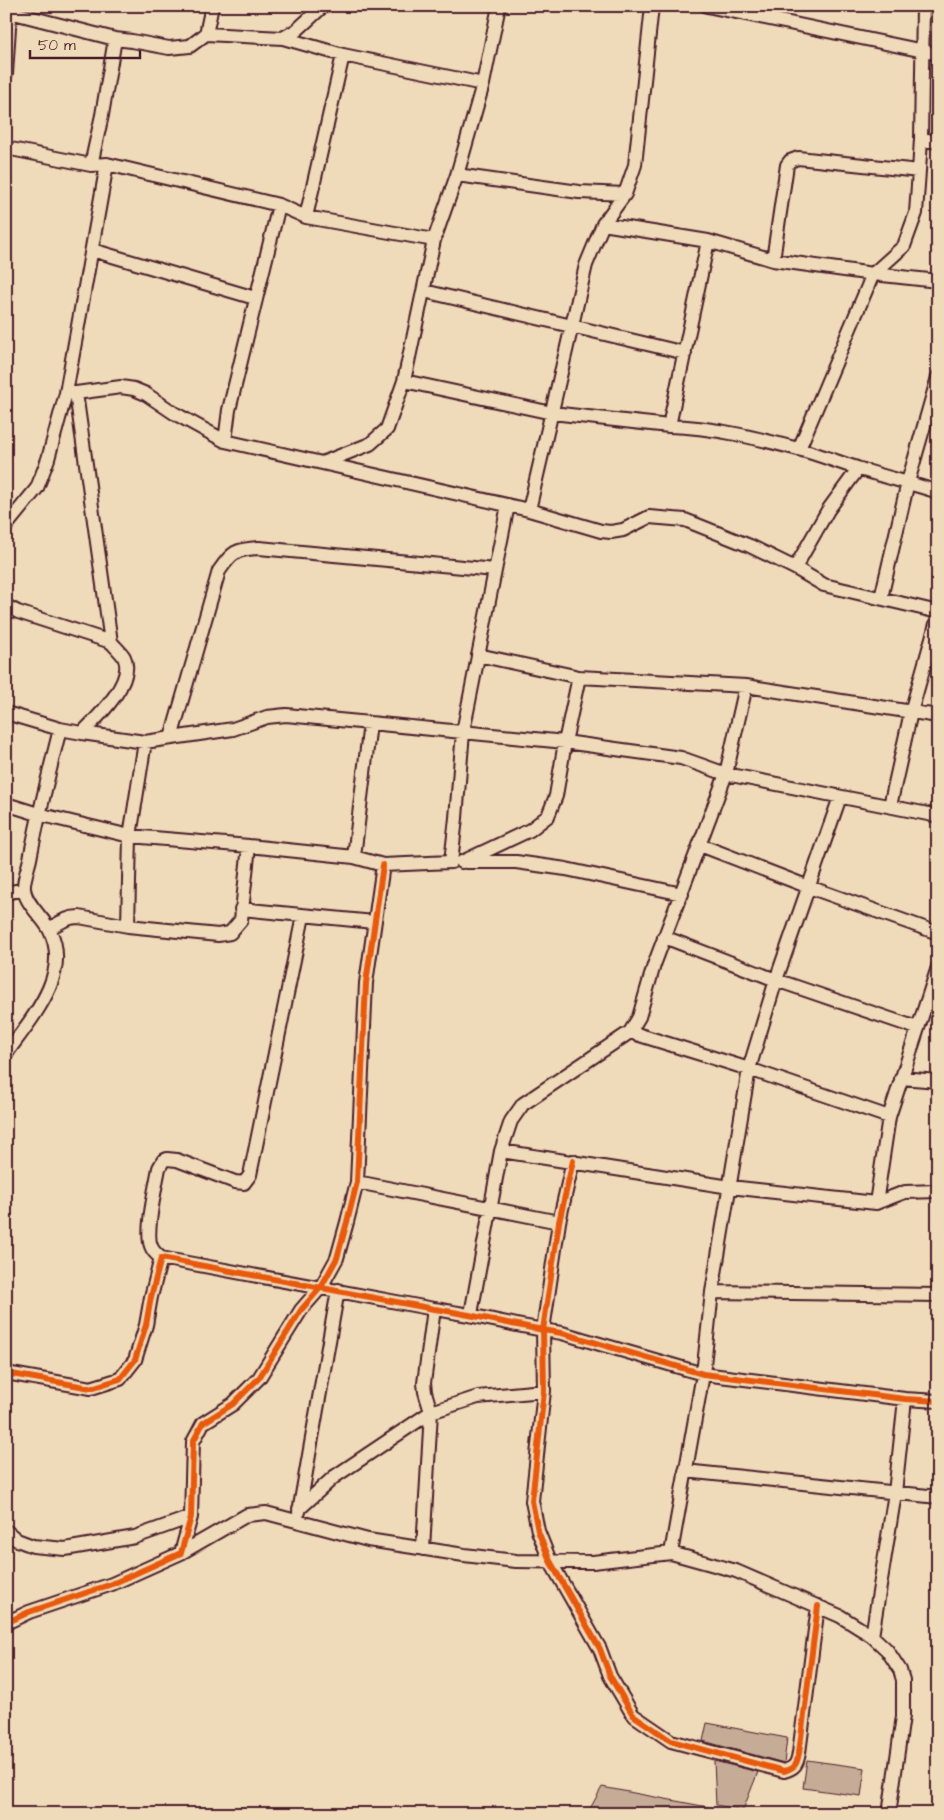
<svg xmlns="http://www.w3.org/2000/svg" width="944" height="1820" viewBox="0 0 944 1820" font-family="'Architects Daughter',sans-serif">
  <style>
    .building { fill: #c6ac97; stroke: #4a1f2b }
    .lines { fill: none; stroke-linecap: round; stroke-linejoin: round }
    .street-casing { stroke: #4a1f2b; stroke-width: 16 }
    .street { stroke: #efdbb9; stroke-width: 12 }
    .cycleway-casing { stroke: #efdbb9; stroke-width: 9 }
    .cycleway { stroke: #e8590c; stroke-width: 6 }
  </style>
  <rect width="100%" height="100%" fill="#efdbb9"/>
  <filter id="ink" filterUnits="userSpaceOnUse"><feTurbulence type="fractalNoise" baseFrequency=".02" numOctaves="2"/><feDisplacementMap in="SourceGraphic" scale="10" xChannelSelector="R" yChannelSelector="G"/><feConvolveMatrix kernelMatrix="1 2 1 2 8 2 1 2 1" color-interpolation-filters="sRGB"/></filter>
  <g filter="url(#ink)">
    <path class="building" d="M707 1723 787 1738 784 1763 703 1741Z
      M807 1760 865 1768 861 1796 803 1788Z
      M714 1761 758 1772 743 1810 716 1805Z
      M602 1787 713 1808 712 1814H587Z"/>
    <g class="lines">
      <defs>
        <path id="street" d="M707 6 938 54
          M6 11 115 39 132 41 169 48 190 46 206 34 283 38 297 30 323 6
          M206 34 212 6
          M283 38 343 55 483 84
          M6 74 10 12
          M921 139 938 142
          M6 148 91 165 102 115 115 39
          M91 165 107 164 279 205 306 217 434 240
          M457 175 579 192 625 194
          M306 217 343 55
          M603 224 708 241 773 260 873 274 938 281
          M92 250 255 298
          M773 260 787 165 790 161 798 158 919 171 921 139 923 6
          M424 291 685 353
          M404 381 552 413 669 426C712 427 757 438 798 449 818 454 837 462 857 468 884 477 911 483 938 492
          M66 393H76L121 387 134 389 146 394 174 413 225 441 322 463 370 444 387 429 404 381 434 240 457 175 483 84 499 6
          M669 426 708 241
          M225 441 229 410 279 205
          M799 449 873 274 904 246 916 213 919 171
          M322 463 529 510 601 531 611 532 623 530 649 517 685 520 750 546 795 568 828 510 858 469
          M529 510 586 265 603 224 625 194 635 165 652 6
          M6 526 37 488 48 459 66 393 107 164
          M795 568 824 585 938 612
          M881 598 908 482 938 377
          M6 606 18 612 111 642
          M478 655 579 677 746 686 938 716
          M6 713 60 729 82 733C97 718 136 681 124 657 121 652 115 647 111 642L76 393
          M82 733 145 742 233 729 267 717 286 715 370 723 565 742 681 758 726 774 938 816
          M171 738 219 571C232 552 236 549 259 548L495 570
          M6 804 38 814 130 836 249 846 354 857 383 865 451 862 456 818 463 732 508 505
          M890 806 911 712 938 617
          M700 845 809 887 938 933
          M354 857 370 723
          M462 862 530 830 548 816 556 796 565 742 579 677
          M466 862H516L566 869 682 894
          M6 893 24 889
          M241 909 374 922
          M128 926 130 836 145 742
          M49 929C59 923 67 917 79 917L128 926 218 935 230 933 241 920 249 846
          M664 937 776 980 917 1028
          M630 1032 749 1069 889 1117
          M6 1054C30 1020 72 975 50 931 44 918 26 905 24 889 23 881 28 868 30 859 38 816 49 773 60 729
          M901 1078 938 1081
          M501 1151 730 1187 876 1203 905 1192 938 1191
          M573 1161 559 1222 543 1330 544 1391 532 1501 538 1531 550 1561 600 1649 610 1676 633 1715 671 1741 784 1771C795 1768 797 1764 799 1753L818 1606
          M357 1182 559 1222
          M876 1203 889 1117 938 967
          M161 1258C157 1255 153 1252 151 1246 145 1232 156 1185 159 1168L163 1161 167 1159 177 1160 235 1182 244 1183 250 1175 303 916
          M712 1292 938 1295
          M471 1314 501 1151 511 1121 523 1104 630 1032 639 1017 654 965 726 774 746 686
          M6 1373 91 1388 120 1379 135 1360 146 1325 151 1297 161 1258 434 1309C477 1315 519 1327 562 1333L703 1374 905 1399 938 1401
          M685 1471 938 1497
          M299 1509 334 1477 431 1412 478 1397 544 1391
          M299 1512 338 1290
          M6 1531 17 1540 33 1546 65 1549 135 1537 191 1517
          M423 1549 431 1412 425 1392 424 1383 434 1309
          M181 1553 247 1515 266 1513 368 1540 464 1555 516 1561 593 1562 671 1553 736 1571 840 1616 872 1636 887 1650 900 1670 903 1680V1716L889 1814
          M671 1553 703 1374 712 1292 749 1069 776 980 840 797
          M6 1623 29 1612 112 1584 181 1553 191 1517 193 1442 203 1423 233 1404 259 1378 301 1310 321 1287 337 1258 347 1222 357 1182 366 983 383 865
          M872 1636 895 1493 905 1399"/>
      </defs>
      <use href="#street" class="street-casing"/>
      <use href="#street" class="street"/>
      <defs>
        <path id="cycleway" d="M573 1161 559 1222 543 1330 544 1391 532 1501 538 1531 550 1561 600 1649 610 1676 633 1715 671 1741 784 1771C795 1768 797 1764 799 1753L818 1606
          M6 1373 91 1388 120 1379 135 1360 146 1325 151 1297 161 1258 434 1309C477 1315 519 1327 562 1333L703 1374 905 1399 938 1401
          M6 1623 29 1612 112 1584 181 1553 191 1517 193 1442 203 1423 233 1404 259 1378 301 1310 321 1287 337 1258 347 1222 357 1182 366 983 383 865"/>
      </defs>
      <use href="#cycleway" class="cycleway-casing"/>
      <use href="#cycleway" class="cycleway"/>
    </g>
  </g>
  <rect width="944" height="1820" fill="none" stroke="#efdbb9" stroke-width="25"/>
  <rect x="12" y="12" width="919" height="1795" fill="none" stroke="#4a1f2b" stroke-width="2" filter="url(#ink)"/>
  <path d="M30 50v8h110v-8" fill="none" stroke="#4a1f2b" stroke-width="2.5"/>
  <text x="38" y="50" font-size="15" fill="#4a1f2b" stroke="#efdbb9" stroke-width="4" paint-order="stroke">50 m</text>
</svg>
